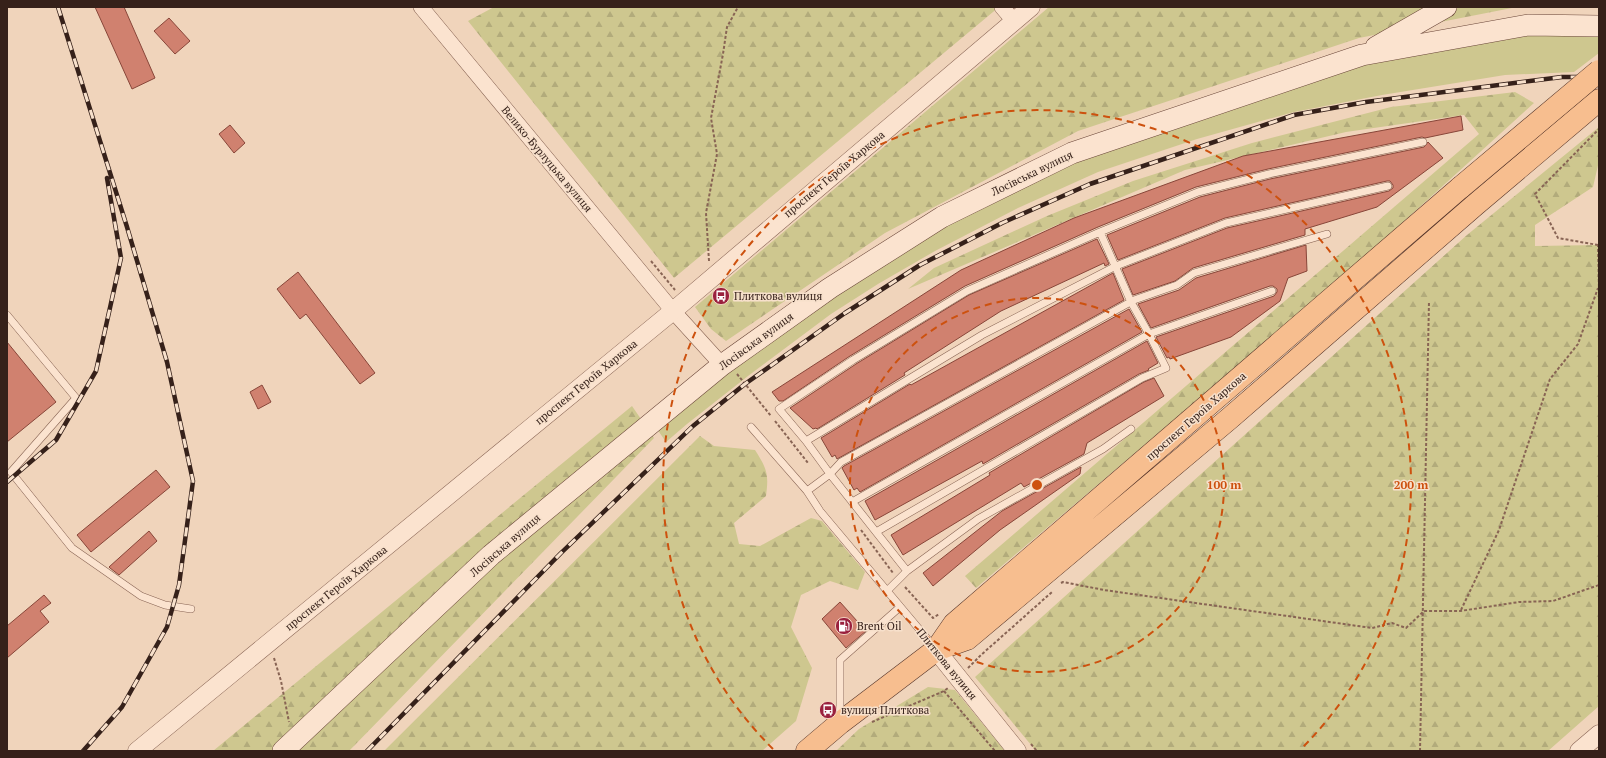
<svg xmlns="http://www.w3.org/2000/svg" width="1606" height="758" viewBox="0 0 1606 758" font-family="'PT Serif',serif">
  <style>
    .grass { fill: #cec78f }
    .forest { fill: url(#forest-firs) }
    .building { fill: #d0816f; stroke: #884639 }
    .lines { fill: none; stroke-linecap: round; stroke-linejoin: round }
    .service-casing { stroke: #886454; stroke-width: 8 }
    .minor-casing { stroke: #886454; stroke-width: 16 }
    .tertiary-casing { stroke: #886454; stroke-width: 19 }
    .secondary-casing { stroke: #694538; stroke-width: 22 }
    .primary-casing { stroke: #553429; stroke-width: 23 }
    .path { stroke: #886454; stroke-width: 2; stroke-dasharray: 3 2; stroke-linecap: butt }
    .service { stroke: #fbe3cf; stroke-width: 7 }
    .minor { stroke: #fbe3cf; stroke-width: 15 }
    .tertiary { stroke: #fbe3cf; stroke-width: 18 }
    .secondary { stroke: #fbe3cf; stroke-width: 21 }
    .primary { stroke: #f7be8f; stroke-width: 22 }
    .rail-casing { stroke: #36211a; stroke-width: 4.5 }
    .rail { stroke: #f7e0cb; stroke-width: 3; stroke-dasharray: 9; stroke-linecap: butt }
    .primary-bridge-casing { stroke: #553429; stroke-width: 23; stroke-linecap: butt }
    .primary-bridge { stroke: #f7be8f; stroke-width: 22 }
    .ring { fill: none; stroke: #cd510e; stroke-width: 2; stroke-dasharray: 7 5 }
    .labels { text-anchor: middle; stroke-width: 3; stroke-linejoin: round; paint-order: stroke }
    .street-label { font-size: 11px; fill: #36211a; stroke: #f7e0cb }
    .poi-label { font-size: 11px; fill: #36211a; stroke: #f7e0cb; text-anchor: start }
    .centre { fill: #cd510e; stroke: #f7e0cb; stroke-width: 2 }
    .ring-label { font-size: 12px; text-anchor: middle; font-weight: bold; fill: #cd510e; stroke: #f7e0cb; stroke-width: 3; stroke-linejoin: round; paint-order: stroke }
  </style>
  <defs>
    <pattern id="forest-firs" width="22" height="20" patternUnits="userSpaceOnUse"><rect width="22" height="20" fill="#cec78f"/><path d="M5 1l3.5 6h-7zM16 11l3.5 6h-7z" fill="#b2ab7b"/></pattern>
  </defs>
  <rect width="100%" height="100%" fill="#f0d4bb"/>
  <path class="grass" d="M1524 31 1599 35V53L1574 72 1505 75 1382 95 1294 112 1197 139 1098 172 1018 208 935 251 878 284 831 314 748 376 687 424 666 442 657 429 710 381 871 265 1045 170 1327 70Z"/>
  <path class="forest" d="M494 7H999L674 278 468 21Z
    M1049 7H1517L1359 38 1078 131 885 233 726 341 711 329 695 307Z
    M1515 92 1534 103 1346 274 976 588 965 576 1479 134 1464 115 1346 132 1185 170 908 289 934 268 1047 216 1133 181 1252 143 1391 107Z
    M1599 127V161L1593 187 1535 225V246L1598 245 1599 244V706L1548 751H1036L975 677 1467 235Z
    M632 406 654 438 349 751H213Z
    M700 436 714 446 755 450C767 469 769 474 766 496L734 523 739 544 760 546 811 518 822 521 865 572 858 590 830 581 801 595 791 627 812 668 796 721 762 751H384Z
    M928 687 955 690 1005 751H836L859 729Z"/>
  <path class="building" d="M95 7H124L155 78 132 89Z
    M169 18 190 41 175 54 154 31Z
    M1461 116 1463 130 1425 138 1422 137 1268 169 1196 187 1098 227 965 286 850 356 783 401H779L772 392 961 270 1074 218 1243 156Z
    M230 125 245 143 234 153 219 134Z
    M1428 142 1443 158 1377 207 1305 229V235L1193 268 1175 281 1133 295 1122 269 1227 228 1389 191 1393 188V185L1390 181H1387L1225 218 1118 260 1107 235 1200 197 1270 179 1424 147Z
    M1097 239 1109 264 1105 266 1104 263 1001 311 904 373 905 375 817 429 816 428 813 429 790 408 856 364 969 295Z
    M1306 245 1307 271 1288 278 1280 301 1231 337 1170 359 1169 357 1167 358 1156 337 1274 296 1277 292V289L1273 286H1270L1151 328 1138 304 1179 290 1196 278Z
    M298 272 375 373 360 384 306 314 300 319 277 289Z
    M1113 273 1124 300 837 459 835 455 832 457 821 438 910 384 911 385Z
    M1129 309 1142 332 860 492 857 488 854 490 842 468 844 466Z
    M1147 341 1158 363 1148 369 1149 370 1139 374 983 464 982 461 875 520 865 501Z
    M7 342 56 402 7 442Z
    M1154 378 1164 396 1087 443 1084 454 1024 487 1021 483 903 555 891 535 990 475 989 473 1144 382Z
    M262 385 271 402 258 409 250 392Z
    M1081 467 1080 474 1000 530 933 586 923 573 1002 511Z
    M156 470 170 487 91 552 77 535Z
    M149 531 157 541 119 575 110 568 109 567Z
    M44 595 51 603 40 611 49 622 7 658V626Z
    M840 602 866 631 846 648 822 619Z"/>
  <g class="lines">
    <defs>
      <path id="service" d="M7 315 76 398 11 472 72 548 141 596 165 605 191 609
        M751 427 807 491 820 511 935 648
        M806 441 982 335 1116 266 1226 223 1388 186
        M807 491 830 474 841 462 1134 300 1177 285 1194 273 1327 234
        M852 502 1149 334 1272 291
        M876 532 1142 378 1166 368 1149 334 1131 302 1100 232
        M907 571 978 519 1103 449 1131 429
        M887 591 907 571 830 474 806 441 779 409 853 360 967 291 1100 232 1198 192 1269 174 1423 142
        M840 718V660L900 607"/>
      <path id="minor" d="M421 7 673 311 722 365
        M1002 7 1014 21"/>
      <path id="tertiary" d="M936 650 1017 751
        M137 751 673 311 1031 7
        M1579 751 1599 734"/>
      <path id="secondary" d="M1376 47 1446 7
        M283 751 491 555 722 365 830 288 942 217 1072 153 1362 55 1528 25 1599 26"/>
      <path id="primary" d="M936 650 954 624 1461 187
        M807 751 840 723 936 650 967 639 1230 418 1475 205 1599 100"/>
    </defs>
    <use href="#service" class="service-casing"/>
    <use href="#minor" class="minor-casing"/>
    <use href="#tertiary" class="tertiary-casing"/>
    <use href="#secondary" class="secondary-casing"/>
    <use href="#primary" class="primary-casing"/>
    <path class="path" d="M1598 245 1558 238 1535 194 1599 129
      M1599 245H1598L1599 290
      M651 261 675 290
      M709 261 706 213 717 154 711 118 723 54 727 27 738 7
      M737 374 771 416
      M775 421 808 463
      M861 530 893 573
      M1061 583 1063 582 1104 590 1372 628 1392 623 1406 628 1424 611H1460L1519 602 1553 601 1599 585
      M905 587 933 618 939 614
      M1461 610 1499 530 1550 379 1578 344 1598 288
      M274 658 281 681 289 722
      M968 668 981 655 1052 592
      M944 691 995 751
      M872 722 944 691 948 688
      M1031 744 1037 751
      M1420 751 1429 301"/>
    <use href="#service" class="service"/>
    <use href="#minor" class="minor"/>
    <use href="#tertiary" class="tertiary"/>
    <use href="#secondary" class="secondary"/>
    <use href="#primary" class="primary"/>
    <defs>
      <path id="rail" d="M58 7 127 227 167 362 193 481 179 585 167 627 122 707 83 751
        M7 482 56 440 96 371 121 258 107 178
        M367 751 561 553 693 426 745 384 845 313 920 265 1002 223 1090 184 1294 115 1366 102 1562 77H1599"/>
    </defs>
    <use href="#rail" class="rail-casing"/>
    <use href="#rail" class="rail"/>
    <defs>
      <path id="primary-bridge" d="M1461 187 1599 71"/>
    </defs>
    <use href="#primary-bridge" class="primary-bridge-casing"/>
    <use href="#primary-bridge" class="primary-bridge"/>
  </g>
  <g class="ring">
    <circle cx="1037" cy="485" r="187"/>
    <path d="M773 749A374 374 0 1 1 1301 749"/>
  </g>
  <defs>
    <symbol id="bus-disc" viewBox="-11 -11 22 22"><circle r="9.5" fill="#9a213e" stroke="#f7e0cb"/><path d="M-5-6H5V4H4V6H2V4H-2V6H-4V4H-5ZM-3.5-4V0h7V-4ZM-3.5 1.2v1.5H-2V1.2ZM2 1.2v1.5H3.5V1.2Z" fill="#fff"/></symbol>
    <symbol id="fuel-disc" viewBox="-11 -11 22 22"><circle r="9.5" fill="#9a213e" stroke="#f7e0cb"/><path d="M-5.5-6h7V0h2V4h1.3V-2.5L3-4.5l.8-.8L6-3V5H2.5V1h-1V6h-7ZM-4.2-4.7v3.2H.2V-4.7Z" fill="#fff"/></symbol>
  </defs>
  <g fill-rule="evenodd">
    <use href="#bus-disc" x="711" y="286" width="20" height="20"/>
    <use href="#fuel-disc" x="834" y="616" width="20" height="20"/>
    <use href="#bus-disc" x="818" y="700" width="20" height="20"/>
  </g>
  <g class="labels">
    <g class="street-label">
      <text transform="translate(547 159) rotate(50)" y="4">Велико-Бурлуцька вулиця</text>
      <text transform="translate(1032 173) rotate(-26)" y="4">Лосівська вулиця</text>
      <text transform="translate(834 174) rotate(-40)" y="4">проспект Героїв Харкова</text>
      <text transform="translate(756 341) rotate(-36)" y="4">Лосівська вулиця</text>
      <text transform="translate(586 382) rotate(-39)" y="4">проспект Героїв Харкова</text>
      <text transform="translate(1196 416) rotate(-41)" y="4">проспект Героїв Харкова</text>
      <text transform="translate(505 545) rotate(-41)" y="4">Лосівська вулиця</text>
      <text transform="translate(336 588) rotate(-39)" y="4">проспект Героїв Харкова</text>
      <text transform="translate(947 664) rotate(51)" y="4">Плиткова вулиця</text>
    </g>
    <g class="poi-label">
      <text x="734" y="300">Плиткова вулиця</text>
      <text x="857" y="630">Brent Oil</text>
      <text x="841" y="714">вулиця Плиткова</text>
    </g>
  </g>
  <circle cx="1037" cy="485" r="6" class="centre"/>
  <g class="ring-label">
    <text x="1224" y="489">100 m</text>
    <text x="1411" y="489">200 m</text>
  </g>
  <rect width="1606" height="758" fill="none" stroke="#36211a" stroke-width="16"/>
</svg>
